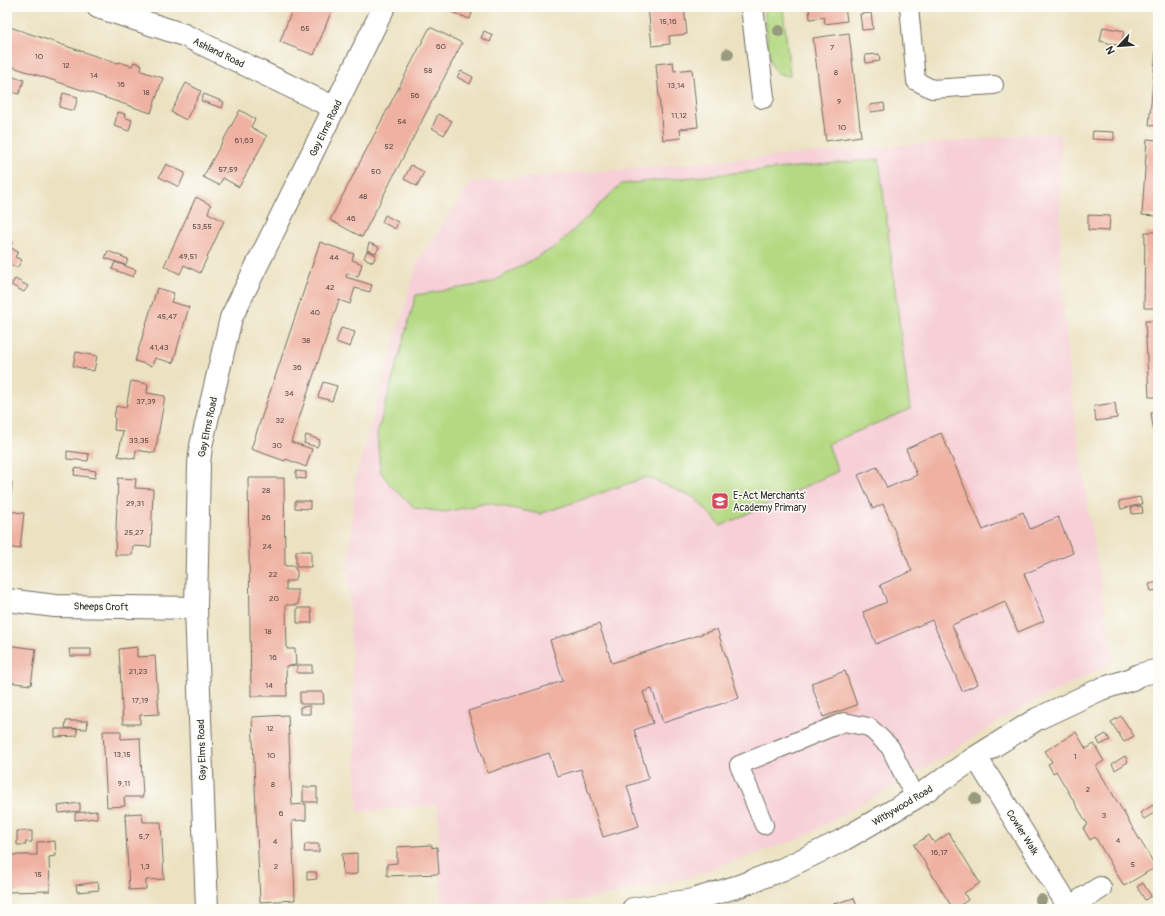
<svg xmlns="http://www.w3.org/2000/svg" width="1165" height="916" viewBox="0 0 1165 916" font-family="Pangolin,sans-serif">
  <style>
    .built { fill: #f6cfd7 }
    .green { fill: #b4d982; stroke: #708256 }
    .building { fill: #efb1a1 }
    .lines { fill: none; stroke-linecap: round; stroke-linejoin: round }
    .lane-casing { stroke: #6f6b60; stroke-width: 20 }
    .street-casing { stroke: #6f6b60; stroke-width: 24 }
    .lane { stroke: #fff; stroke-width: 18 }
    .street { stroke: #fff; stroke-width: 22 }
    .tree { fill: #989a7d }
    .labels { text-anchor: middle; stroke-width: 3; stroke-linejoin: round; paint-order: stroke }
    .number-label { font-size: 8px; fill: #5c4c48 }
    .street-label { font-size: 10px; fill: #2b2b2b; stroke: #fdfcf7 }
    .poi-label { font-size: 10px; fill: #2b2b2b; stroke: #fdfcf7; text-anchor: start }
  </style>
  <rect width="100%" height="100%" fill="#fdfcf7"/>
  <filter id="ink" filterUnits="userSpaceOnUse"><feTurbulence type="fractalNoise" baseFrequency=".025" numOctaves="2"/><feDisplacementMap in="SourceGraphic" scale="8" xChannelSelector="R" yChannelSelector="G"/><feConvolveMatrix kernelMatrix="1 2 1 2 8 2 1 2 1" color-interpolation-filters="sRGB"/></filter>
  <filter id="wash" filterUnits="userSpaceOnUse"><feTurbulence type="fractalNoise" baseFrequency=".012" numOctaves="4" result="noise"/><feDisplacementMap in="SourceGraphic" scale="16" xChannelSelector="R" yChannelSelector="G"/><feGaussianBlur stdDeviation="0.9" result="paint"/><feColorMatrix in="noise" values="0 0 0 0 0 0 0 0 0 0 0 0 0 0 0 0 0 1.4 0 .05"/><feComposite in="paint" operator="in"/></filter>
  <g filter="url(#wash)">
    <rect width="100%" height="100%" fill="#ece2c2"/>
    <path class="built" d="M1061 132 1060 265 1070 384 1090 521 1114 662 1017 710 925 768 801 838 684 879 585 900 441 904 438 805 358 812 348 571 355 480 417 263 471 182Z"/>
    <path class="green" d="M764 7H783L790 76C778 75 773 72 770 59Z
      M879 159 910 409 828 444 838 471 721 526 695 498 647 477 540 514 487 503 445 512 415 508 391 486 380 471 377 434 416 295 490 283 557 246 621 184Z"/>
    <g id="blocks">
      <path class="building" d="M293 7H333L314 55 280 42Z
        M438 7H474L470 19Z
        M648 7H684L687 34 669 36 670 44 652 46Z
        M809 7H845L847 21 825 24 824 17 810 19Z
        M871 13 873 29 862 30 860 14Z
        M7 26 113 62 118 63 119 62 132 66 134 62 142 65 141 71 163 78 151 113 7 65Z
        M430 27 462 43 362 237 330 220Z
        M1103 27 1124 31 1121 46 1100 41Z
        M484 31 493 35 490 42 481 38Z
        M849 33 861 136 826 141 813 38Z
        M1156 50H1158V126L1149 125Z
        M879 54 880 61 866 63 865 55Z
        M673 62 674 71 692 69 698 127 680 129 681 138 663 140 656 64Z
        M461 71 473 77 470 84 457 77Z
        M9 76 24 80 19 94 7 91V82Z
        M186 83 201 91 186 120 171 112Z
        M63 93 78 97 74 111 59 107Z
        M204 94 224 102 222 108 201 101Z
        M884 103 885 110 871 112 870 105Z
        M240 110 255 119 251 127 267 136 239 187 223 178 219 185 203 177Z
        M118 112 125 114 124 117 132 120 129 131 114 126Z
        M438 114 452 121 444 135 432 128Z
        M1093 131 1114 132V140L1092 139Z
        M1147 139 1158 140V216L1142 215Z
        M166 164 185 173 179 187 159 177Z
        M411 165 424 172 417 186 404 179Z
        M196 197 211 205 208 213 224 221 200 273 184 265 180 274 164 266Z
        M385 215 398 222 395 229 382 222Z
        M1088 215 1110 216 1109 231 1088 230Z
        M1145 232H1158V308H1144Z
        M7 239 13 242 10 247 18 252 15 257 22 260 17 268 11 265 7 272Z
        M320 242 354 254 352 260 362 264 358 277 347 273 346 277 372 285 370 292 355 288 350 304 339 300 291 442 312 449 306 467 286 459 285 461 251 449Z
        M369 243 379 247 376 253 367 250Z
        M108 251 128 259 126 265 105 258Z
        M367 251 376 255 373 262 364 258Z
        M115 262 136 270 133 277 112 269Z
        M15 279 28 286 24 292 11 285Z
        M157 288 174 293 171 302 189 307 173 363 155 358 152 366 135 361Z
        M1145 321H1158V397H1149Z
        M341 328 355 332 350 347 336 342Z
        M76 352 97 356 94 371 73 366Z
        M131 381 148 384 147 393 165 396 155 453 136 450 135 459 118 456 123 431 114 430 115 418H114L116 406 126 408Z
        M323 382 337 386 332 401 318 397Z
        M1115 403 1117 418 1096 421 1094 406Z
        M1158 412V456H1157L1151 413Z
        M941 433 983 530 1023 512 1030 529 1058 517 1073 553 1024 574 1044 621 1018 632 1005 602 952 625 978 684 962 691 932 620 876 644 863 612 887 602 880 585 912 571 883 504 873 509 858 475 877 467 887 488 917 475 906 449Z
        M306 435 320 440 317 447 304 443Z
        M67 451 89 454 88 461 67 459Z
        M75 468 96 471 95 478 74 475Z
        M296 471 306 472V479L296 478Z
        M118 478 136 479 135 488 153 489 151 547 133 546 132 555H115Z
        M248 478H284L285 566H293L297 571V577L294 581H286V590H298V605H286L287 649H295L296 665 286 666 287 696H251Z
        M7 482H12L11 493H7Z
        M1140 497 1142 504 1121 509 1119 501Z
        M295 501H310V509L295 508Z
        M1142 506 1143 513 1132 514 1131 507Z
        M7 511 24 513 20 549 7 547Z
        M296 551H311V567H296Z
        M1158 582V590L1151 591 1149 584Z
        M297 608H311L312 623H297Z
        M599 624 612 663 717 629 739 698 663 723 652 689 643 692 653 723 634 730 649 779 627 786 639 826 603 837 581 769 557 776 549 753 488 773 468 711 563 681 550 640Z
        M7 645 36 649 31 685 7 682Z
        M137 647V657L155 656 159 714 140 715V724H123L119 649Z
        M69 649H91V656H70Z
        M297 665H312V673H297Z
        M845 671 857 705 823 717 811 683Z
        M300 692H323L324 704H300Z
        M310 706V714H300V707Z
        M288 715 292 805 306 804V820L292 821 295 900 260 902 252 717Z
        M1121 716 1134 736 1124 742 1111 722Z
        M66 721H88L87 729 65 728Z
        M55 729H77V736L55 737Z
        M103 731H121V739L140 738 143 797H124L125 806 107 807Z
        M1076 732 1086 749 1094 744 1104 761 1096 766 1156 867 1124 886 1095 837 1090 840 1083 828 1088 825 1056 771 1053 773 1048 764 1052 762 1045 751Z
        M1106 734 1110 740 1100 745 1097 739Z
        M1125 756 1128 762 1115 770 1112 764Z
        M303 787H317V802H303Z
        M80 803V811L59 813 58 806Z
        M1153 805 1157 811 1144 819 1140 813Z
        M97 811V818L75 820V813Z
        M142 813 143 822H161L164 879 146 880V889L129 890 125 814Z
        M17 831H32V842H25L26 845H17Z
        M949 833 980 883 964 893 968 900 954 909H953L914 845 929 835 934 843Z
        M55 841 56 856 49 857 50 891 7 892V855H37V842Z
        M305 844H319V852H304Z
        M432 845V848L437 847 439 874 387 876V864L397 863V847Z
        M357 853V874L343 875 342 854Z
        M307 872H316L317 879 307 880Z
        M98 882 99 890 77 892 76 885Z
        M1143 883 1151 896 1145 900 1137 887Z
        M854 898 858 909H815Z"/>
    </g>
  </g>
  <g filter="url(#ink)">
    <use href="#blocks" fill-opacity="0" stroke="#6f6b60" stroke-width="1"/>
    <g class="lines">
      <defs>
        <path id="lane" d="M909 7 916 81 932 89 994 85
          M764 825 739 765 844 722 869 727 890 747 915 798"/>
        <path id="street" d="M98 7 184 35 335 108
          M752 7 763 97
          M7 600 55 606 196 608
          M976 757 1069 907
          M207 909 196 608 199 464 201 446 231 318 384 7
          M633 909 693 900 739 886 781 870 841 841 915 798 976 757 1037 719 1101 689 1132 679 1139 675 1158 670
          M1067 909 1100 888"/>
      </defs>
      <use href="#lane" class="lane-casing"/>
      <use href="#street" class="street-casing"/>
      <use href="#lane" class="lane"/>
      <use href="#street" class="street"/>
    </g>
    <g class="tree">
      <circle cx="779" cy="31" r="6"/>
      <circle cx="728" cy="54" r="6"/>
      <circle cx="975" cy="799" r="6"/>
      <circle cx="1041" cy="900" r="6"/>
    </g>
  </g>
  <defs>
    <symbol id="school-square" viewBox="-11 -11 22 22"><rect x="-9" y="-9" width="18" height="18" rx="4" fill="#d1495b" stroke="#fdfcf7"/><path d="M0-5L7-2L0 1L-7-2ZM-4 1L0 2.5L4 1V4Q0 6-4 4Z" fill="#fff"/></symbol>
  </defs>
  <g fill-rule="evenodd">
    <use href="#school-square" x="710" y="491" width="20" height="20"/>
  </g>
  <g class="labels">
    <g class="number-label">
      <text x="668" y="24">15,16</text>
      <text x="305" y="31">65</text>
      <text x="441" y="49">60</text>
      <text x="832" y="50">7</text>
      <text x="39" y="59">10</text>
      <text x="66" y="68">12</text>
      <text x="428" y="73">58</text>
      <text x="836" y="75">8</text>
      <text x="94" y="78">14</text>
      <text x="121" y="87">16</text>
      <text x="676" y="88">13,14</text>
      <text x="146" y="95">18</text>
      <text x="415" y="98">56</text>
      <text x="839" y="104">9</text>
      <text x="679" y="118">11,12</text>
      <text x="402" y="124">54</text>
      <text x="842" y="130">10</text>
      <text x="244" y="143">61,63</text>
      <text x="389" y="149">52</text>
      <text x="228" y="172">57,59</text>
      <text x="376" y="174">50</text>
      <text x="363" y="199">48</text>
      <text x="351" y="221">46</text>
      <text x="202" y="229">53,55</text>
      <text x="188" y="259">49,51</text>
      <text x="334" y="260">44</text>
      <text x="330" y="290">42</text>
      <text x="315" y="315">40</text>
      <text x="167" y="319">45,47</text>
      <text x="306" y="343">38</text>
      <text x="159" y="350">41,43</text>
      <text x="297" y="370">36</text>
      <text x="289" y="396">34</text>
      <text x="146" y="404">37,39</text>
      <text x="280" y="423">32</text>
      <text x="139" y="443">33,35</text>
      <text x="277" y="448">30</text>
      <text x="266" y="493">28</text>
      <text x="135" y="506">29,31</text>
      <text x="266" y="520">26</text>
      <text x="134" y="535">25,27</text>
      <text x="267" y="549">24</text>
      <text x="273" y="577">22</text>
      <text x="274" y="601">20</text>
      <text x="268" y="634">18</text>
      <text x="273" y="660">16</text>
      <text x="138" y="674">21,23</text>
      <text x="269" y="688">14</text>
      <text x="140" y="703">17,19</text>
      <text x="270" y="731">12</text>
      <text x="122" y="757">13,15</text>
      <text x="271" y="758">10</text>
      <text x="1075" y="759">1</text>
      <text x="124" y="786">9,11</text>
      <text x="273" y="787">8</text>
      <text x="1088" y="792">2</text>
      <text x="281" y="816">6</text>
      <text x="1104" y="818">3</text>
      <text x="144" y="839">5,7</text>
      <text x="1118" y="843">4</text>
      <text x="275" y="844">4</text>
      <text x="939" y="855">16,17</text>
      <text x="1133" y="867">5</text>
      <text x="145" y="869">1,3</text>
      <text x="276" y="869">2</text>
      <text x="38" y="877">15</text>
    </g>
    <g class="street-label">
      <text transform="translate(219 52) rotate(26)" y="4">Ashland Road</text>
      <text transform="translate(325 128) rotate(-64)" y="4">Gay Elms Road</text>
      <text transform="translate(207 427) rotate(-78)" y="4">Gay Elms Road</text>
      <text transform="translate(101 606) rotate(1)" y="4">Sheeps Croft</text>
      <text transform="translate(201 750) rotate(-92)" y="4">Gay Elms Road</text>
      <text transform="translate(902 805) rotate(-31)" y="4">Withywood Road</text>
      <text transform="translate(1023 832) rotate(58)" y="4">Cowler Walk</text>
    </g>
    <g class="poi-label">
      <text x="733" y="499">E-Act Merchants'<tspan x="733" dy="12">Academy Primary</tspan></text>
    </g>
  </g>
  <rect width="1165" height="916" fill="none" stroke="#fdfcf7" stroke-width="24"/>
  <g transform="translate(1119 46) rotate(244)" stroke="#fdfcf7" stroke-width="3" paint-order="stroke">
  <path d="M0-3L7 15L0 10L-7 15Z" fill="#2b2b2b"/>
  <text y="-6" font-size="11" font-weight="bold" text-anchor="middle" fill="#2b2b2b">N</text>
  </g>
</svg>
